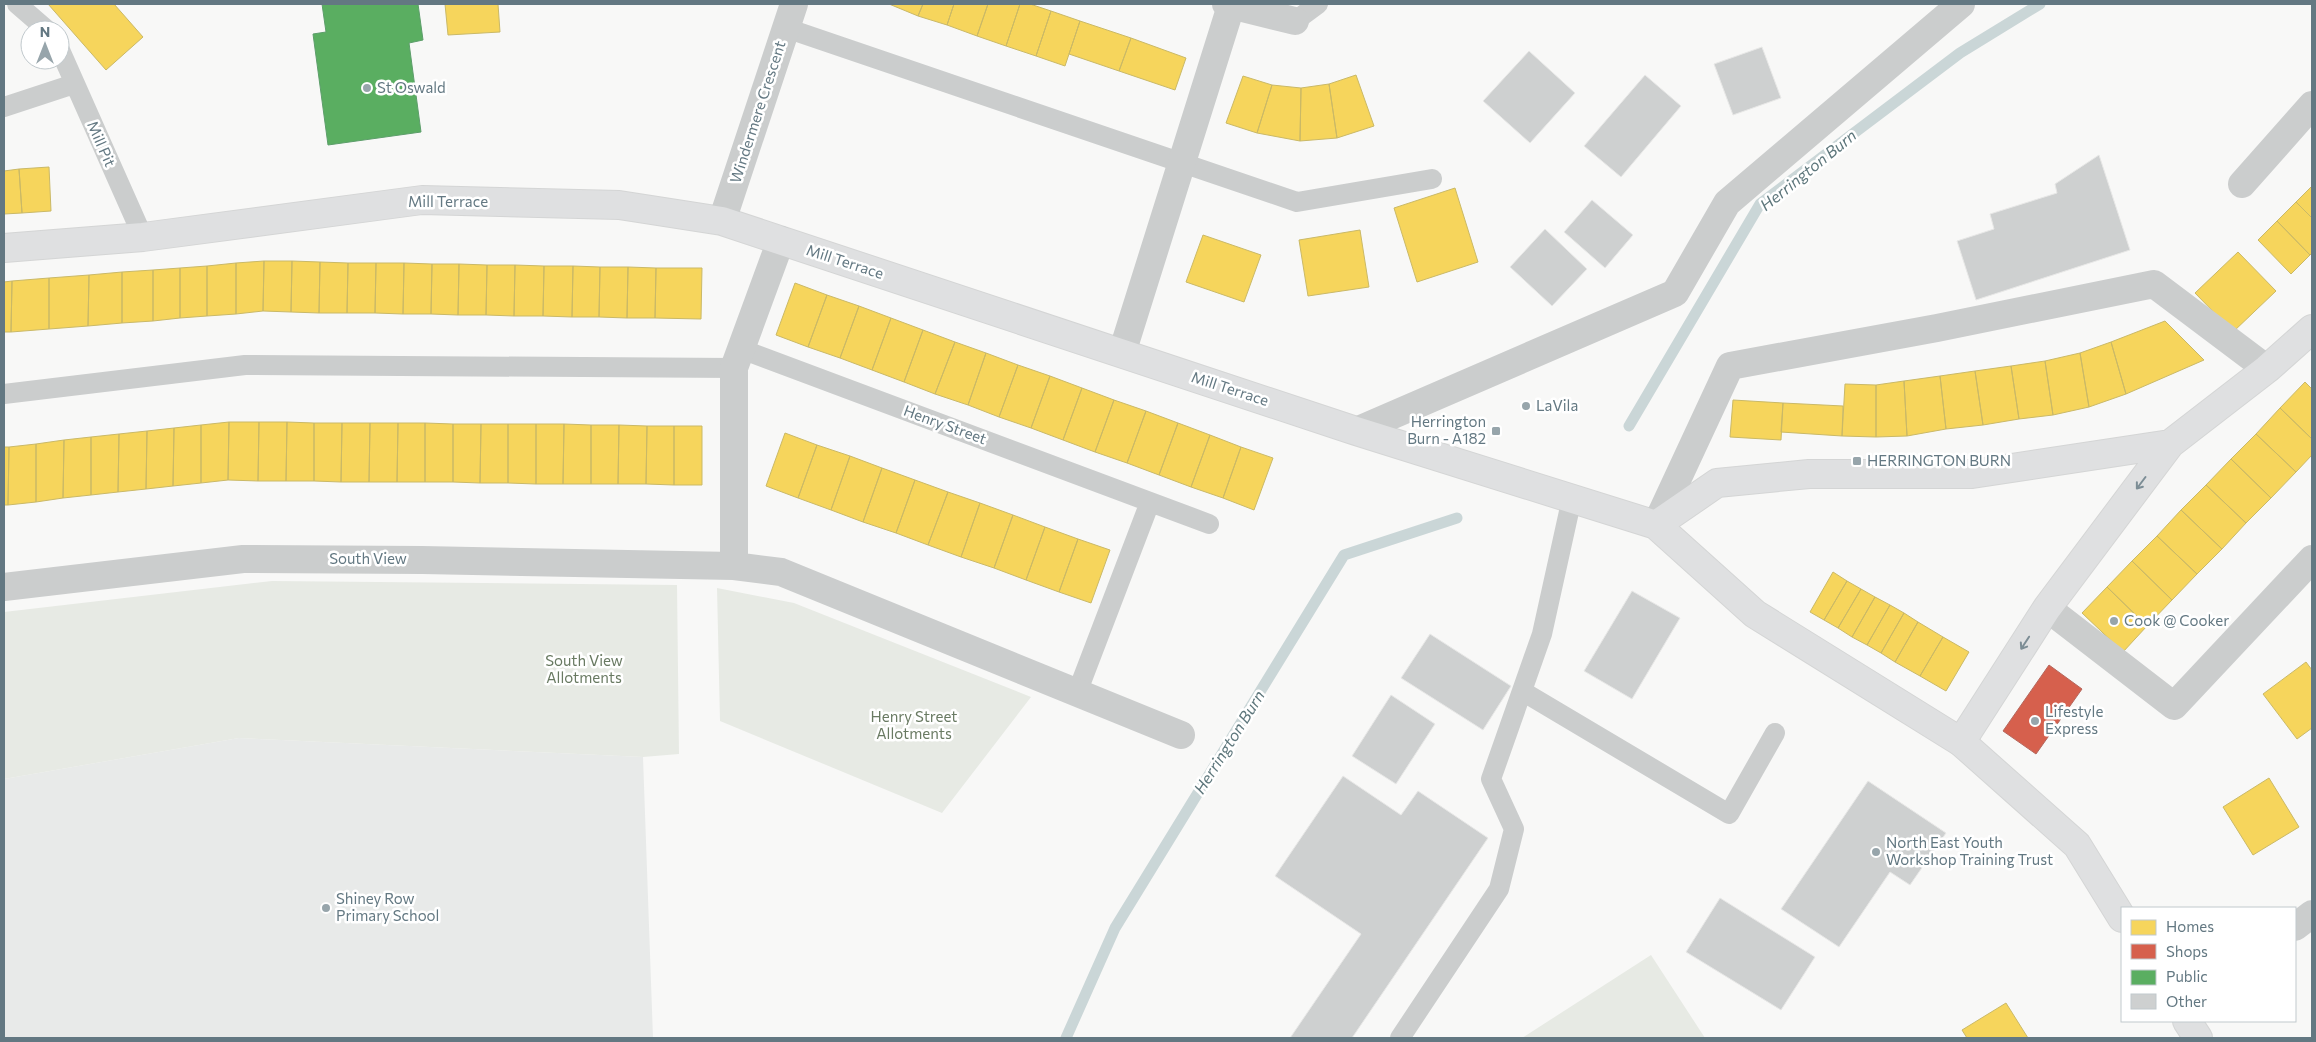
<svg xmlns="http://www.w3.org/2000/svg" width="2316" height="1042" viewBox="0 0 2316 1042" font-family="Commissioner,sans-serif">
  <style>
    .built { fill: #e8eae9 }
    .green { fill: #e7eae4 }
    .homes { fill: #f6d55c; stroke: #cab967 }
    .shops { fill: #d6604d; stroke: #b4675d }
    .public { fill: #5aae61; stroke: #5d9e6b }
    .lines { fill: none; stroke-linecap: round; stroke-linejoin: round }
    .stream { stroke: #cad6d7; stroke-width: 11 }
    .building { fill: #ced0d0; stroke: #e8e8e7 }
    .secondary-casing { stroke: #d4d5d5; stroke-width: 30 }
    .primary-casing { stroke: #d4d5d5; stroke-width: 30 }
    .lane { stroke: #cbcdcd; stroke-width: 20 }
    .street { stroke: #cbcdcd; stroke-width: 28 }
    .secondary { stroke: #dfe0e1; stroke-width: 28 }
    .primary { stroke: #dfe0e1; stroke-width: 28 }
    .oneway { stroke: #7c8d95 }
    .poi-dot { fill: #97a5ab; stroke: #fff; stroke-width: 2 }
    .labels { text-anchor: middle; stroke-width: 5; stroke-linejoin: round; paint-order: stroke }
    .poi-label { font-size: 15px; fill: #637882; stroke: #fff; text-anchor: start }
    .street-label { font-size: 15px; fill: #637882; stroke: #fff }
    .park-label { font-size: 15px; fill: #697a62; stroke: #fff }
    .water-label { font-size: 16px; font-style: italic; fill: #5e777c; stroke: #fff }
  </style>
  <rect width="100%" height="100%" fill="#f8f8f7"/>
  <path class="built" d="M239 738 643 757 653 1038H4V779Z"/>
  <path class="green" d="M272 581 677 585 679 754 643 757 239 738 4 779V612Z
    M717 588 794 603 1031 697 942 813 720 721Z
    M1651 955 1705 1038H1522Z"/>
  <path class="homes" d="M48 4H114L143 37 106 70Z
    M445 4H498L500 32 448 35Z
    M889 4H923L918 16Z
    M923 4H954L947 25 918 16Z
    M954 4H988L977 36 947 25Z
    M988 4H1020L1006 46 977 36Z
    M1020 4H1030L1051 11 1036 56 1006 46Z
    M1051 11 1080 21 1065 66 1036 56Z
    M1080 21 1131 38 1119 71 1069 54Z
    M1131 38 1186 58 1175 90 1119 71Z
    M1356 75 1374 126 1337 138 1329 84Z
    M1243 76 1272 85 1257 133 1226 123Z
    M1329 84 1337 138 1300 141 1301 88Z
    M1272 85 1301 88 1300 141 1257 133Z
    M49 167 51 211 22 213 19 169Z
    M19 169 22 213 4 214V171Z
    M2312 186V218L2296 202Z
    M1455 188 1478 262 1417 282 1394 208Z
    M2296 202 2312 218V253L2310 255 2277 221Z
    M2277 221 2310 255 2291 274 2258 240Z
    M1360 230 1369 287 1308 296 1299 240Z
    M1203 235 1261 255 1244 302 1186 282Z
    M2238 252 2276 291 2233 332 2195 293Z
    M264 261H292L291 312 263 311Z
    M264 261 263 311 236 314V263Z
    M292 261 320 262 319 313 291 312Z
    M320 262 348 263 347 313H319Z
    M236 263V314L207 316V266Z
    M348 263H376L375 313H347Z
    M376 263H404L403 314 375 313Z
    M404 263 432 264 431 314H403Z
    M432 264H459L458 315 431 314Z
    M459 264 487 265 486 315H458Z
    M487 265H515L514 316 486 315Z
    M515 265 544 266 543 316H514Z
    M207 266V316L180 318V268Z
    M544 266H573L572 317 543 316Z
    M573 266 600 267 599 317H572Z
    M600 267H628L627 318 599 317Z
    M628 267 656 268 655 318H627Z
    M180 268V318L153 321V270Z
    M656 268H702L701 319 655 318Z
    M153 270V321L122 323V272Z
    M122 272V323L88 326 89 275Z
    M89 275 88 326 49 329V278Z
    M49 278V329L11 332 12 281Z
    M12 281 11 332H4V282Z
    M795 283 827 295 808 347 776 335Z
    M827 295 859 306 840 358 808 347Z
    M859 306 891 318 872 370 840 358Z
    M891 318 923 330 904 382 872 370Z
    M2165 321 2204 360 2126 394 2111 342Z
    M923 330 955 342 935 394 904 382Z
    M955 342 986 353 968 405 935 394Z
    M2111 342 2126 394 2089 407 2080 353Z
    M986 353 1018 365 999 417 968 405Z
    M2080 353 2089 407 2053 415 2045 361Z
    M2045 361 2053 415 2019 419 2011 366Z
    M1018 365 1050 376 1031 428 999 417Z
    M2011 366 2019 419 1983 425 1975 371Z
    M1975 371 1983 425 1946 429 1940 376Z
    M1050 376 1082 388 1063 440 1031 428Z
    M1940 376 1946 429 1907 436 1904 381Z
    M1904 381 1907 436 1876 437V385Z
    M2305 382 2312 389V439L2280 408Z
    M1845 384 1876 385V437L1842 436Z
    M1082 388 1114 400 1095 452 1063 440Z
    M1114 400 1146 411 1127 463 1095 452Z
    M1733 400 1783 403 1781 440 1730 437Z
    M1783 403 1843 406 1842 436 1781 432Z
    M2280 408 2312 439V455L2296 472 2256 434Z
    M1146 411 1178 423 1159 475 1127 463Z
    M229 422H259L258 481 228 480Z
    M229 422 228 480 201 483V425Z
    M259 422H287L286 481H258Z
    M287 422 314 423V481H286Z
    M314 423H342L341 482 314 481Z
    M342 423H370L369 482H341Z
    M370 423H398L397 482H369Z
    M398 423H425V482H397Z
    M425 423 453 424V482H425Z
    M1178 423 1210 435 1191 487 1159 475Z
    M453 424H481L480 483 453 482Z
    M481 424H508V483H480Z
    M508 424H536V484L508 483Z
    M536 424H564L563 484H536Z
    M564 424 591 425V484H563Z
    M201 425V483L173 486 174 428Z
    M591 425H619L618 484H591Z
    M619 425 647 426 646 484H618Z
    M647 426H674V485L646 484Z
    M674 426H702V485H674Z
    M174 428 173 486 146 489 147 431Z
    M147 431 146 489 118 492 119 434Z
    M785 433 817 445 798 498 766 486Z
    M119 434 118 492 91 495V437Z
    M2256 434 2296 472 2271 498 2231 459Z
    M1210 435 1241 447 1223 498 1191 487Z
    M91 437V495L63 498 64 440Z
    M64 440 63 498 36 502V444Z
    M36 444V502L8 505 9 447Z
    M817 445 850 456 831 510 798 498Z
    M4 447H9L8 505H4Z
    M1241 447 1273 458 1254 510 1223 498Z
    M850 456 882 468 863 522 831 510Z
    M2231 459 2271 498 2246 523 2206 485Z
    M882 468 915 480 896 533 863 522Z
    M915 480 948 492 928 545 896 533Z
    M2206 485 2246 523 2222 549 2181 510Z
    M948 492 980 503 961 557 928 545Z
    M980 503 1013 515 994 568 961 557Z
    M2181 510 2222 549 2197 574 2157 536Z
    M1013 515 1045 527 1026 580 994 568Z
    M1045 527 1078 539 1059 592 1026 580Z
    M2157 536 2197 574 2172 600 2132 561Z
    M1078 539 1110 550 1091 603 1059 592Z
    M2132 561 2172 600 2147 626 2107 587Z
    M1833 572 1847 581 1824 620 1810 612Z
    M1847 581 1861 589 1838 628 1824 620Z
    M2107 587 2147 626 2123 652 2082 613Z
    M1861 589 1875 597 1852 637 1838 628Z
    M1875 597 1890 605 1867 645 1852 637Z
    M1890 605 1904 613 1881 653 1867 645Z
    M1904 613 1918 622 1895 662 1881 653Z
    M1918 622 1943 637 1920 676 1895 662Z
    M1943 637 1969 652 1946 691 1920 676Z
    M2306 662 2312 670V728L2297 739 2263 694Z
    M2269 778 2299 827 2253 855 2223 807Z
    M2006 1003 2028 1038H1967L1962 1030Z"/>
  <path class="shops" d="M2049 665 2082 689 2036 754 2003 731Z"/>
  <path class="public" d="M322 4H418L423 40 409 43 421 132 328 145 313 34 326 32Z"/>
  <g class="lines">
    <path class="stream" d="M1629 426 1760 204 1960 53 2040 4
      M1066 1038 1115 928 1344 555 1457 518"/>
  </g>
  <path class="building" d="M1762 47 1781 98 1733 115 1714 64Z
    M1529 51 1575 93 1530 143 1483 101Z
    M1645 75 1681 106 1621 177 1584 146Z
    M2099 155 2130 250 1976 300 1957 241 1994 229 1990 214 2057 193 2055 184Z
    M1592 200 1633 235 1605 268 1564 232Z
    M1545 229 1587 269 1552 306 1510 267Z
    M1632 591 1680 618 1632 699 1584 671Z
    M1430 634 1511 686 1483 730 1401 678Z
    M1391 695 1435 724 1396 784 1352 756Z
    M1343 776 1401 815 1418 791 1488 838 1352 1038H1290L1361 934 1275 876Z
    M1868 781 1946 833 1910 885 1890 872 1839 947 1781 909Z
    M1720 898 1815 957 1781 1010 1686 952Z"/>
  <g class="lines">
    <defs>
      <path id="secondary" d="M1656 525 1717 483 1809 474H1972L2170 444 2267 369 2312 329
        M1961 742 2047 608 2170 444"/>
      <path id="primary" d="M4 248 143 237 422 200 619 205 722 221 1356 431 1656 525 1755 614 1961 742 2077 845 2122 918
        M2187 1021 2198 1038"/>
    </defs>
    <use href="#secondary" class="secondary-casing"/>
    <use href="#primary" class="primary-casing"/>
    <path class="lane" d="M17 4 47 30
      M1295 21 1318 4
      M786 28 1297 202 1432 179
      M60 50 143 237
      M4 107 74 84
      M741 349 1209 524
      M4 394 245 365 734 368
      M1522 691 1729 814 1775 733
      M1077 693 1150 502
      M1400 1038 1499 889 1514 829 1491 779 1542 634 1572 498"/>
    <path class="street" d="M1226 4 1295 21
      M2242 184 2312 105
      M722 221 794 4
      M1122 353 1231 6
      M1356 431 1675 293 1727 203 1961 4
      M1656 525 1730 366 1937 328 2154 284 2267 369
      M734 566V368L781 240
      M4 587 243 559 422 560 734 566 781 572 1181 735
      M2047 608 2174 706 2312 559
      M2295 927 2312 914"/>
    <use href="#secondary" class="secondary"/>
    <use href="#primary" class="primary"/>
  </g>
  <defs><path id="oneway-shaft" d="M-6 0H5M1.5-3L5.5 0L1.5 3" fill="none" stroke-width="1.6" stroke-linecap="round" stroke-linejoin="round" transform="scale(1.25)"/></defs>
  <g class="oneway">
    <use href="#oneway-shaft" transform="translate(2141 483) rotate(127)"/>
    <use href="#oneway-shaft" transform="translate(2025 643) rotate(123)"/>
  </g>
  <g class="poi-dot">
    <circle cx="367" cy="88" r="5"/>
    <circle cx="1526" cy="406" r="5"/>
    <rect x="1491" y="426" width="10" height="10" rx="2.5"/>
    <rect x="1852" y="456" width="10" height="10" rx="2.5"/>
    <circle cx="2114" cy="621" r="5"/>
    <circle cx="2035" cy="721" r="5"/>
    <circle cx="1876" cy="852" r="5"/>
    <circle cx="326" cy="908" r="5"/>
  </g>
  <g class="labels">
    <g class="poi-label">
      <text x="377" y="93">St Oswald</text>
      <text x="1536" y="411">LaVila</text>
      <text x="1486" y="427" text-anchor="end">Herrington<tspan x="1486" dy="17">Burn - A182</tspan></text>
      <text x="1867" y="466">HERRINGTON BURN</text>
      <text x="2124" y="626">Cook @ Cooker</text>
      <text x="2045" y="717">Lifestyle<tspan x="2045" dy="17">Express</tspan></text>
      <text x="1886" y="848">North East Youth<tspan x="1886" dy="17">Workshop Training Trust</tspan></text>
      <text x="336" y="904">Shiney Row<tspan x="336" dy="17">Primary School</tspan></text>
    </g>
    <g class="street-label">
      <text transform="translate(758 112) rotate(-72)" y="5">Windermere Crescent</text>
      <text transform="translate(101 144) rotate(66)" y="5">Mill Pit</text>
      <text x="448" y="207">Mill Terrace</text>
      <text transform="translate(845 262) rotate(18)" y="5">Mill Terrace</text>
      <text transform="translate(1230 389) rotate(18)" y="5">Mill Terrace</text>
      <text transform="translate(945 425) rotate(20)" y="5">Henry Street</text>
      <text x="368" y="564">South View</text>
    </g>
    <g class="park-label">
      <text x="584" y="666">South View<tspan x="584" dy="17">Allotments</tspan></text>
      <text x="914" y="722">Henry Street<tspan x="914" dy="17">Allotments</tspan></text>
    </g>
    <g class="water-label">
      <text transform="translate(1808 170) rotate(-39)" y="6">Herrington Burn</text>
      <text transform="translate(1229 742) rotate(-58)" y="6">Herrington Burn</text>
    </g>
  </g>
  <rect width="2316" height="1042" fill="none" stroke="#637882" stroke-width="10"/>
  <rect x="2121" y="907" width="175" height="115" fill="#ffffff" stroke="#c1c9cd"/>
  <rect x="2131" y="920" width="25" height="15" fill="#f6d55c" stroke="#c1c9cd"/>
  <text x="2166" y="932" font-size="15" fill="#637882">Homes</text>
  <rect x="2131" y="944" width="25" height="15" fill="#d6604d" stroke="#c1c9cd"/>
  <text x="2166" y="957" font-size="15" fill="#637882">Shops</text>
  <rect x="2131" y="970" width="25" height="15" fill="#5aae61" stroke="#c1c9cd"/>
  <text x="2166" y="982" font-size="15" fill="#637882">Public</text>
  <rect x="2131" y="994" width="25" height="15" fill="#ced0d0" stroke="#c1c9cd"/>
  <text x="2166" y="1007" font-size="15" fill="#637882">Other</text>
  <g transform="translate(45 45)"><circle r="24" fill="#ffffff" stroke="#c1c9cd"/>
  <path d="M0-4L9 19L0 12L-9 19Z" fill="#97a5ab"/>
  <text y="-8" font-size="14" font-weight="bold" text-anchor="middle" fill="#637882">N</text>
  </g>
</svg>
